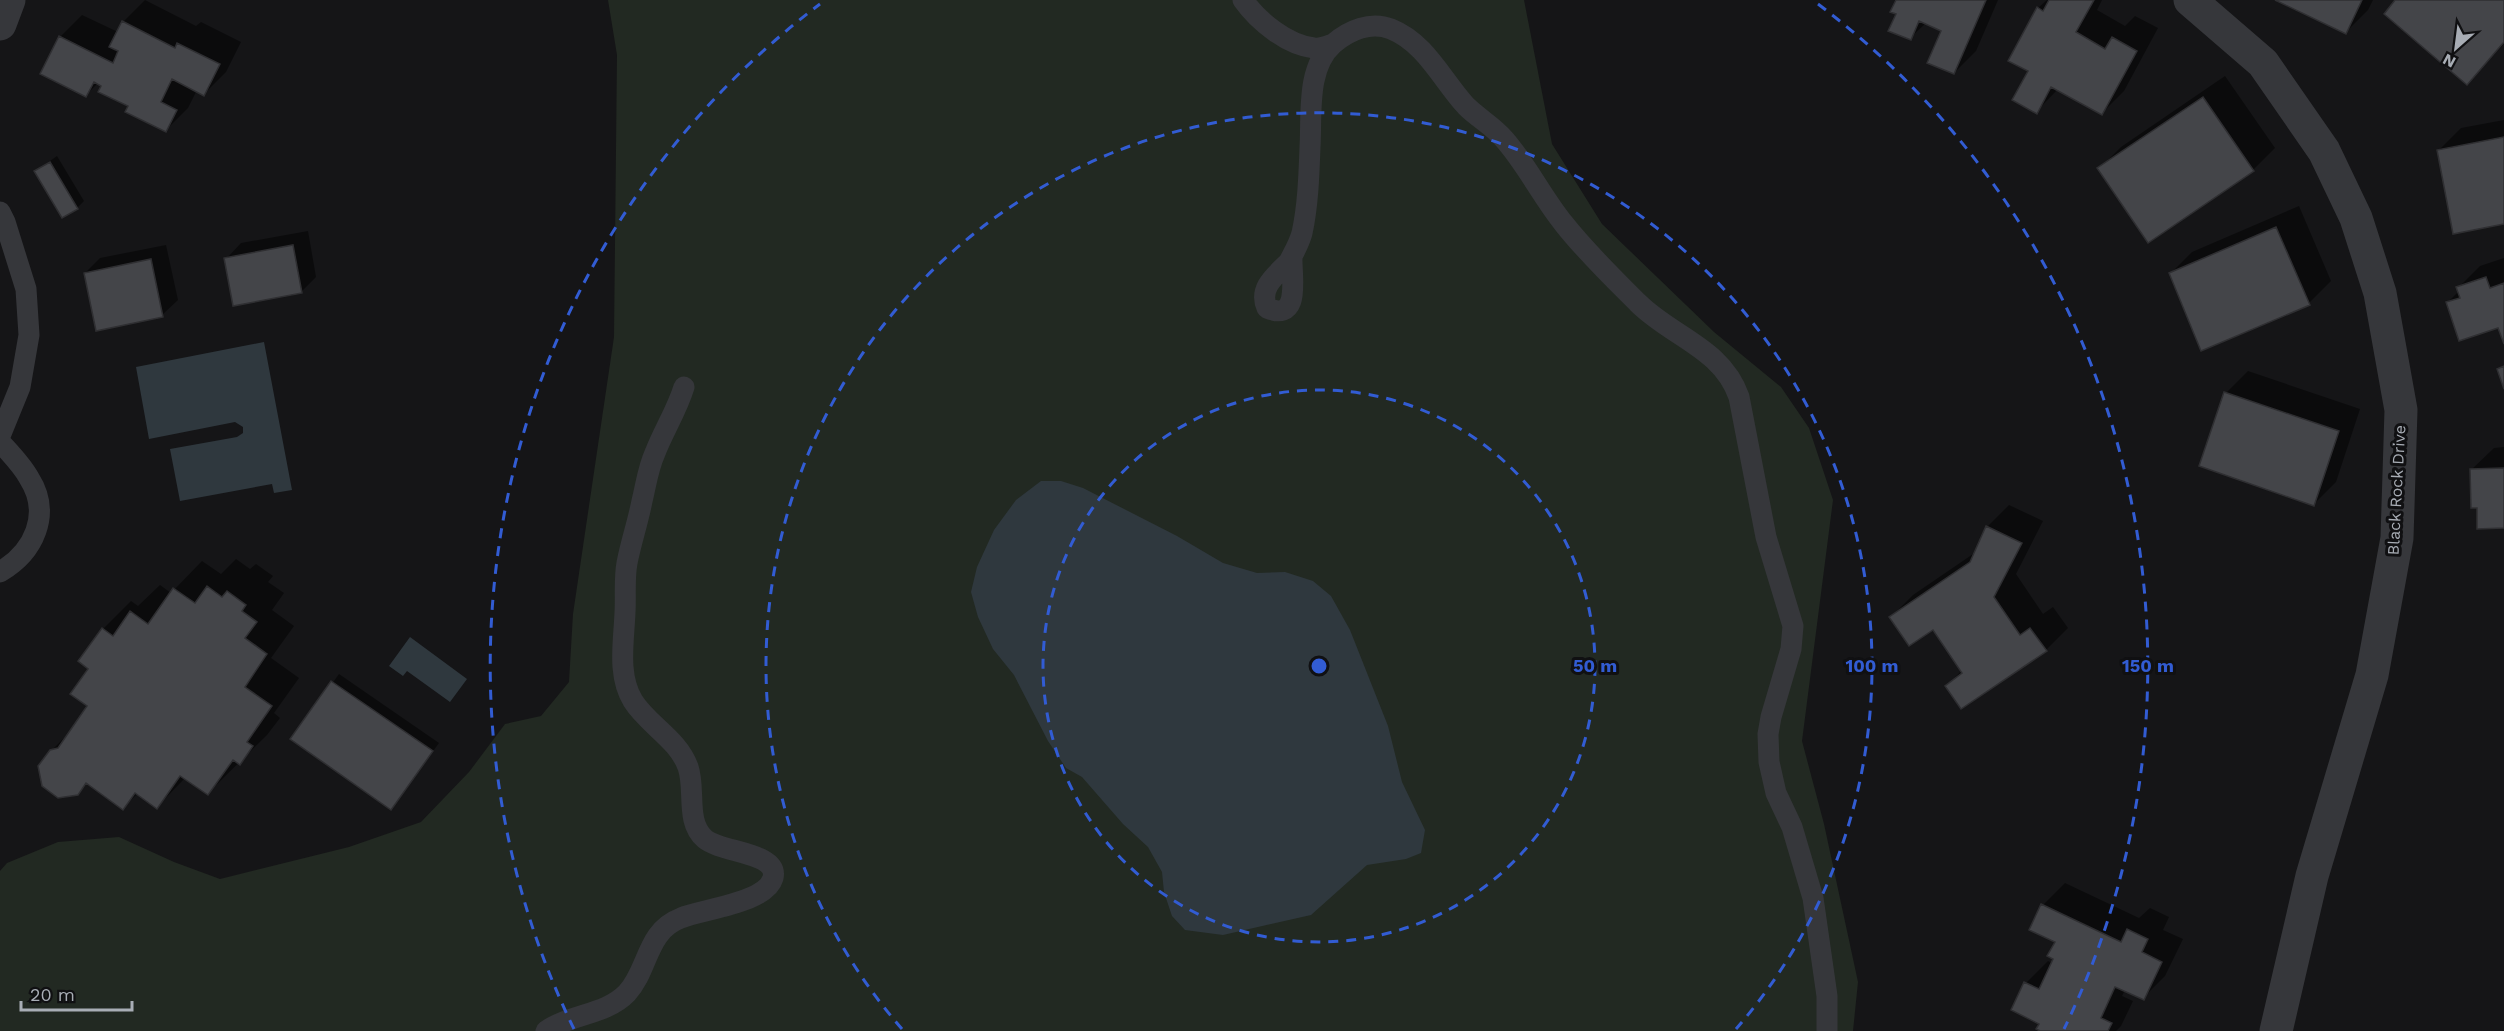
<svg xmlns="http://www.w3.org/2000/svg" width="2504" height="1031" viewBox="0 0 2504 1031" font-family="'Work Sans',sans-serif">
  <style>
    .green { fill: #222922 }
    .water { fill: #2f383e }
    .shadow { fill: #0007 }
    .building { fill: #444549; stroke: #2f2f32; stroke-width: 1.5 }
    .lines { fill: none; stroke-linecap: round; stroke-linejoin: round }
    .service { stroke: #36373b; stroke-width: 21 }
    .minor { stroke: #36373b; stroke-width: 33 }
    .ring { fill: none; stroke: #325cd3; stroke-width: 3; stroke-dasharray: 10 8 }
    .labels { text-anchor: middle; stroke-width: 6; stroke-linejoin: round; paint-order: stroke }
    .street-label { font-size: 16px; fill: #a8adb5; stroke: #101012 }
    .centre { fill: #325cd3; stroke: #101012; stroke-width: 3 }
    .ring-label { font-size: 18px; text-anchor: middle; font-weight: bold; fill: #325cd3; stroke: #101012; stroke-width: 6; stroke-linejoin: round; paint-order: stroke }
  </style>
  <rect width="100%" height="100%" fill="#151517"/>
  <path class="green" d="M608 0H1524L1552 144 1602 224 1714 332 1781 387 1809 428 1833 500 1802 741 1824 824 1858 982 1853 1031H0V871L7 863 58 842 119 837 174 862 220 879 349 847 421 822 469 772 505 724 541 716 569 682 573 614 614 337 617 55Z"/>
  <path class="water" d="M264 342 292 490 274 493 272 484 180 501 170 449 237 437 243 433V427L235 422 149 439 136 367Z
    M1041 481H1061L1083 488 1177 536 1223 563 1257 573 1285 572 1313 581 1331 596 1350 630 1388 726 1402 782 1425 830 1421 853 1406 859 1367 865 1311 915 1223 935 1185 930 1172 916 1164 892 1162 872 1148 847 1123 824 1082 777 1066 768 1048 741 1014 675 993 649 978 617 971 592 977 567 994 530 1016 500Z
    M410 637 467 679 450 702 407 671 403 676 389 666Z"/>
  <path class="shadow" d="M145 0 196 26 201 22 241 42 226 72 204 94 197 90 188 108 166 130 99 82 86 95 60 37 82 15 118 32 123 22Z
    M1897 0H1998L1976 51 1954 73 1943 30 1926 23 1910 38Z
    M2047 0H2102L2097 10 2125 26 2135 16 2158 28 2124 91 2102 113 2058 89 2036 112 2030 71 2038 8Z
    M2278 0H2373L2368 10 2346 32Z
    M2397 0H2504V44L2467 83Z
    M2225 76 2275 148 2253 170 2099 169 2121 147Z
    M2504 120V222L2439 150 2461 128Z
    M57 156 84 201 77 208 36 171Z
    M2299 206 2331 281 2309 303 2170 274 2192 252Z
    M308 231 316 277 301 292 226 259 241 243Z
    M166 245 178 300 162 315 85 273 100 258Z
    M2504 258V340L2499 326 2448 302 2459 291 2458 288 2480 266Z
    M2248 371 2360 409 2336 482 2314 504 2226 393Z
    M2504 447V527L2478 507 2471 470 2494 448Z
    M2009 505 2043 521 2016 574 2043 614 2053 607 2068 628 2046 650 1947 686 1962 670 1933 628 1891 617 1913 595 1976 552 1987 527Z
    M236 559 250 569 256 564 273 576 268 582 284 593 272 610 294 626 271 658 299 678 274 713 280 718 267 735 208 793 185 778 157 807 138 793 123 808 88 783 77 793 51 751 72 730 89 705 90 668 103 629 131 601 138 606 160 585 171 593 202 561 221 574Z
    M339 674 439 743 391 808 292 739Z
    M2065 883 2139 918 2150 908 2169 917 2163 930 2183 939 2165 976 2143 998 2125 990 2122 996 2133 1001 2121 1026 2116 1031H2044L2026 983 2048 961 2052 963 2057 941 2043 905Z"/>
  <path class="building" d="M1896 0H1986L1954 74 1927 63 1941 31 1919 21 1911 40 1888 31 1896 14 1890 12Z
    M2049 0H2094L2076 32 2105 49 2112 37 2137 51 2102 115 2051 87 2037 114 2012 100 2028 71 2008 61 2037 7 2043 11Z
    M2275 0H2362L2346 34Z
    M2395 0H2504V42L2467 85 2384 14Z
    M122 21 175 48 177 43 220 64 204 96 172 79 161 102 177 110 166 132 125 112 128 106 98 92 101 86 94 82 86 97 40 74 59 36 113 63 118 51 109 47Z
    M2203 97 2254 171 2148 243 2097 168Z
    M2504 137V224L2453 234 2437 150Z
    M50 162 78 209 62 218 34 171Z
    M2276 227 2310 305 2201 351 2169 273Z
    M293 245 302 293 233 306 224 258Z
    M151 259 163 317 96 331 84 273Z
    M2486 277 2490 288 2504 283V344L2498 328 2459 341 2446 302 2460 298 2456 287Z
    M2504 366V389L2497 369Z
    M2224 392 2339 431 2314 506 2199 466Z
    M2504 468V528L2477 529V508H2471L2470 469Z
    M1986 526 2022 543 1994 597 2020 635 2030 628 2047 651 1961 709 1945 686 1962 673 1933 630 1909 646 1889 617 1970 562Z
    M207 586 222 597 227 591 246 605 242 611 257 622 245 638 267 654 245 687 272 706 247 742 253 746 240 765 233 760 208 795 180 776 157 809 135 793 123 810 86 783 78 795 58 798 42 786 38 766 50 750 58 748 87 706 70 694 88 669 78 661 102 628 113 636 130 611 148 624 173 588 195 603Z
    M331 681 433 751 391 810 290 739Z
    M2041 904 2121 942 2127 929 2148 939 2142 952 2162 962 2144 1000 2115 987 2101 1018 2112 1023 2108 1031H2040L2036 1029 2039 1024 2011 1010 2024 982 2039 989 2053 959 2047 956 2055 942 2029 930Z"/>
  <g class="lines">
    <path class="service" d="M1243 0C1258 21 1287 45 1314 48 1320 49 1327 46 1333 44
      M0 212 5 222 26 289 29 335 20 387 0 436
      M1292 257C1291 275 1302 323 1267 308 1258 288 1276 275 1289 262 1294 252 1299 244 1302 233 1308 206 1309 175 1310 147 1312 115 1306 68 1333 44 1349 30 1371 21 1391 29 1426 43 1442 80 1466 106 1478 118 1493 126 1504 139 1527 165 1542 197 1564 224 1586 252 1613 278 1638 303 1672 337 1722 348 1739 397L1766 537 1793 626 1791 649 1771 717 1768 734 1769 762 1776 793 1792 827 1813 898 1827 996V1031
      M0 442C10 453 22 465 29 478 52 514 34 552 0 572
      M546 1031C570 1014 606 1015 627 993 649 969 646 931 681 918 703 909 766 903 773 878 779 852 722 853 705 839 685 822 696 790 688 767 678 739 648 725 633 701 617 675 624 641 625 612 626 596 624 579 627 563 631 542 638 522 642 501 646 485 648 468 655 453 664 430 677 410 684 387"/>
    <path class="minor" d="M2190 0 2263 63 2324 151 2356 218 2380 293 2401 410 2397 538 2372 675 2312 876 2276 1031
      M0 24 9 0"/>
  </g>
  <g class="ring">
    <circle cx="1319" cy="666" r="276"/>
    <path d="M902 1029A553 553 0 1 1 1736 1029"/>
    <path d="M574 1029A829 829 0 0 1 820 4M1818 4A829 829 0 0 1 2064 1029"/>
  </g>
  <g class="labels">
    <g class="street-label">
      <text transform="translate(2396 490) rotate(-87)" y="6">Black Rock Drive</text>
    </g>
  </g>
  <circle cx="1319" cy="666" r="9" class="centre"/>
  <g class="ring-label">
    <text x="1595" y="672">50 m</text>
    <text x="1872" y="672">100 m</text>
    <text x="2148" y="672">150 m</text>
  </g>
  <g transform="translate(2456 48) rotate(208)" stroke="#101012" stroke-width="4.5" paint-order="stroke">
  <path d="M0-4.5L10 22L0 15L-10 22Z" fill="#a8adb5"/>
  <text y="-9" font-size="16" font-weight="bold" text-anchor="middle" fill="#a8adb5">N</text>
  </g>
  <path d="M21 1001v9h111v-9" fill="none" stroke="#a8adb5" stroke-width="3"/>
  <text x="30" y="1001" font-size="18" fill="#a8adb5" stroke="#101012" stroke-width="4.5" paint-order="stroke">20 m</text>
</svg>
